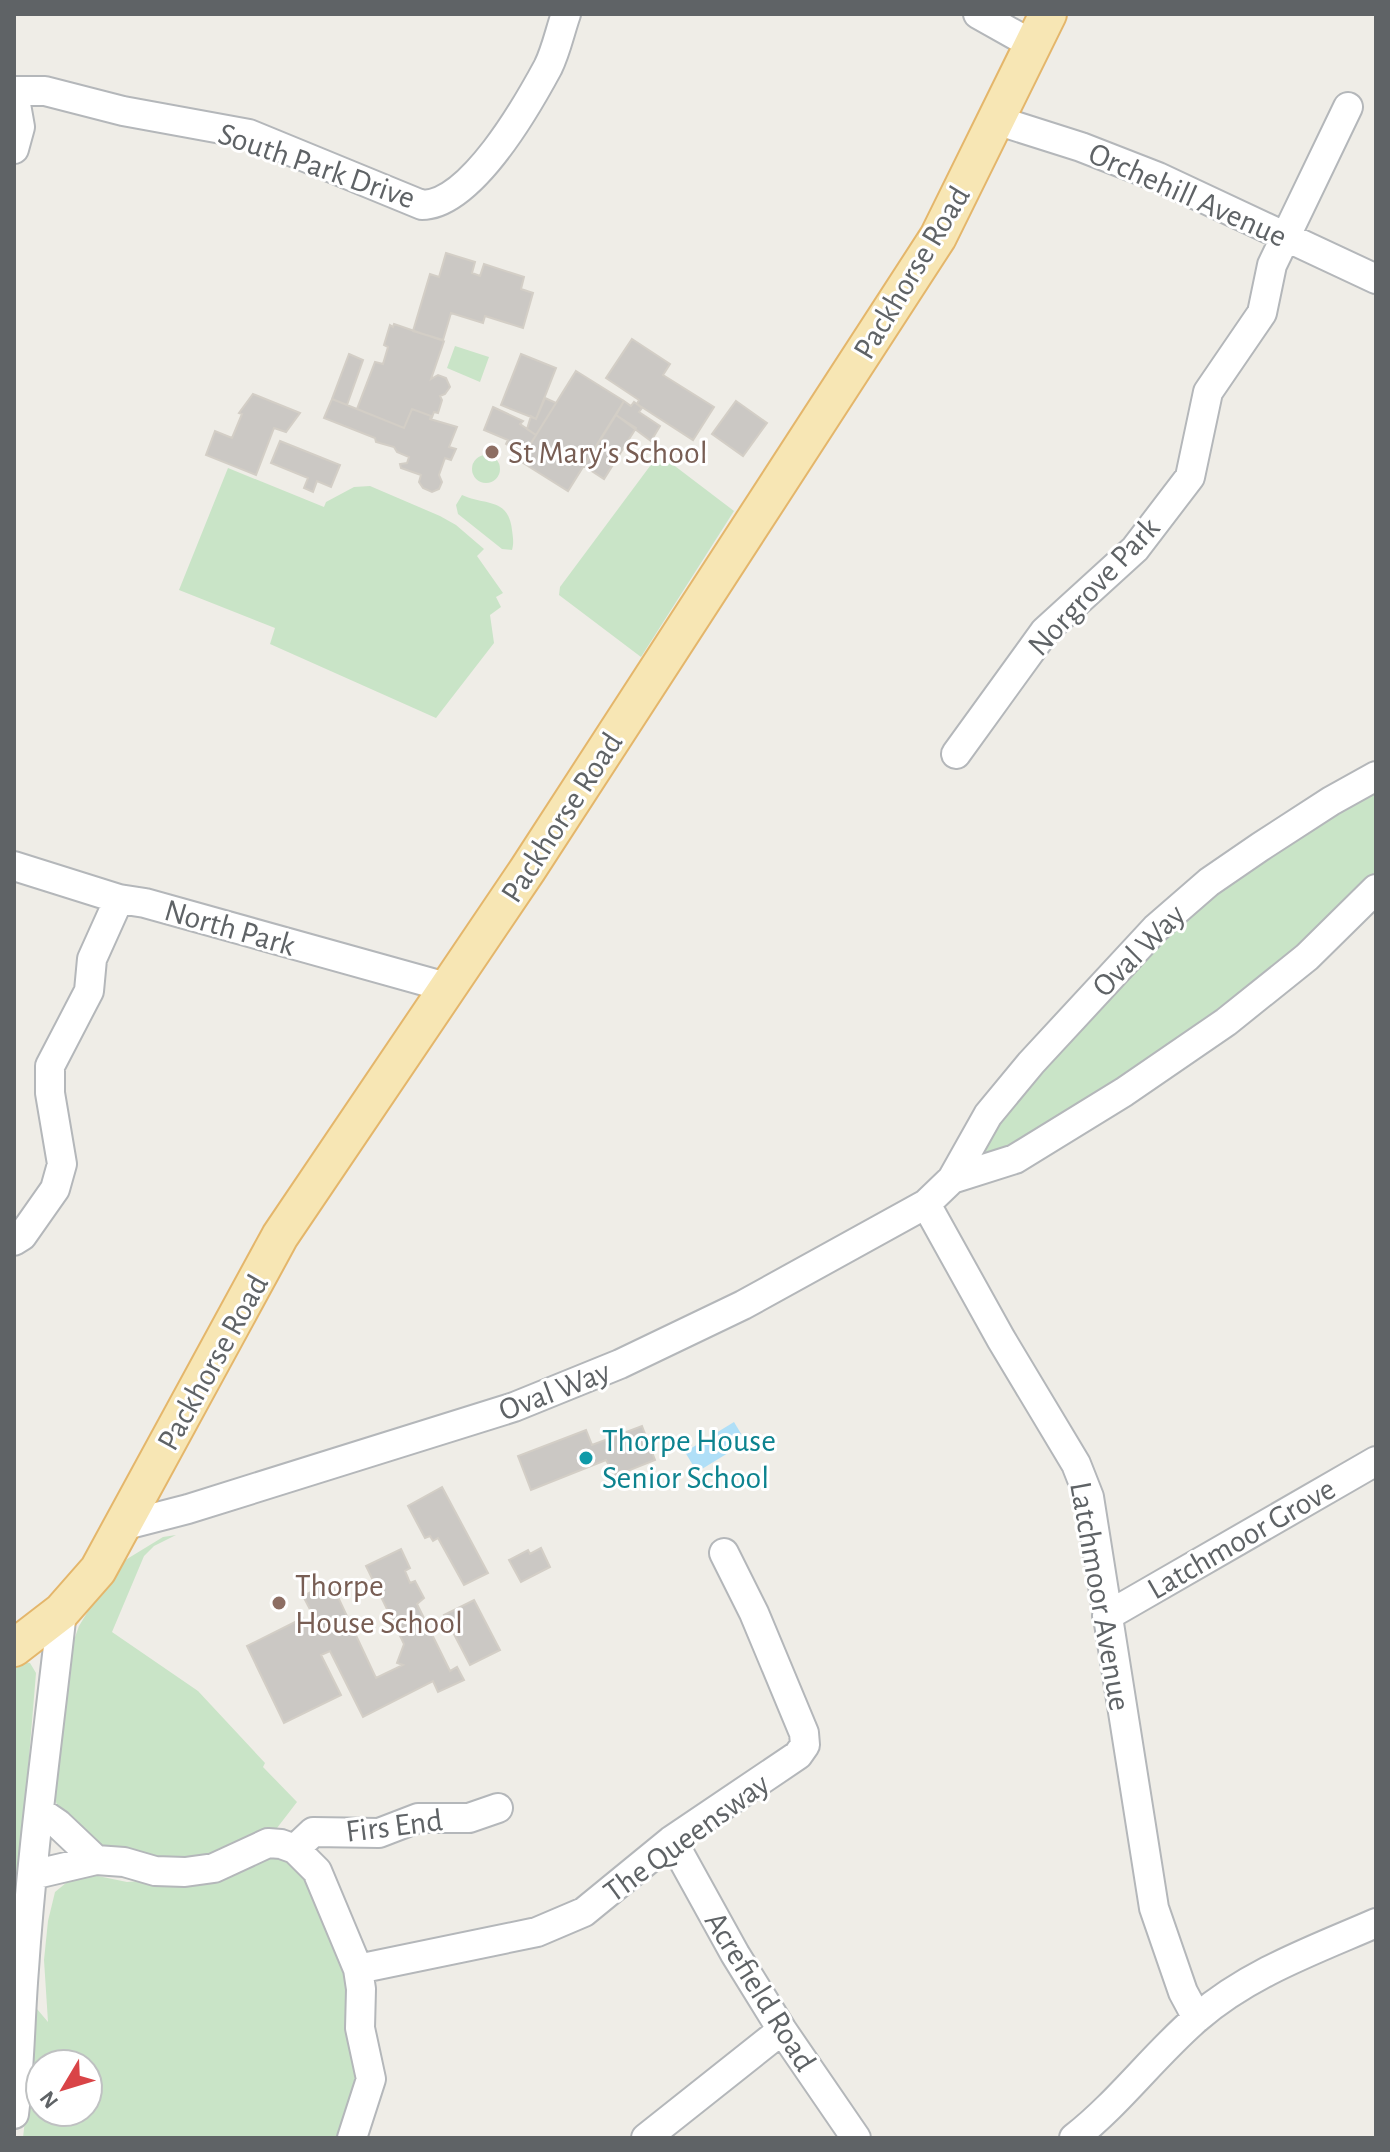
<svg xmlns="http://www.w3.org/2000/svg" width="1390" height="2152" viewBox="0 0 1390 2152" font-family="'Alegreya Sans',sans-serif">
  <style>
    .green { fill: #c9e4c7; fill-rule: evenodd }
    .water { fill: #b0dff7 }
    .building { fill: #cbc8c4; stroke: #d3cec6; stroke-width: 2 }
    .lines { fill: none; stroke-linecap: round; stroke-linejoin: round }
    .minor-casing { stroke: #b4b7ba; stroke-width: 32 }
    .major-casing { stroke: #e4b66b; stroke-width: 40 }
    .minor { stroke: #fff; stroke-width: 28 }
    .major { stroke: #f7e6b4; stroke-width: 36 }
    .education-dot { fill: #8d6e63; stroke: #fff; stroke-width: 3 }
    .culture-dot { fill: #0f9aa8; stroke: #fff; stroke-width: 3 }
    .labels { text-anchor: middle; stroke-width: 6; stroke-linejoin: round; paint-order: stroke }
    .street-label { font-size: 32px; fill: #5f6366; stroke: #fff }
    .education-label { font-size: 32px; fill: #785e54; stroke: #fff; text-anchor: start }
    .culture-label { font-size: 32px; fill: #0d838f; stroke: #fff; text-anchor: start }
  </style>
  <rect width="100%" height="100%" fill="#efede7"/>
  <path class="green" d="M455 346 489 357 480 382 447 368Z
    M472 469a14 14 0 1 1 28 0a14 14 0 1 1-28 0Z
    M663 457 734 511 641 657 559 595 560 587 653 462Z
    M228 468 324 507 326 502 354 487 370 486 440 516 456 525 484 549 477 556 503 593 496 597 501 607 490 615 494 643 436 718 270 644 275 628 179 590Z
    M462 495C486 506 508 497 512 530 513 538 514 543 512 550L502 549 458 514 456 505Z
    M1376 786V871L1301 947 1223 1011 1018 1146 985 1156 980 1148V1142L1135 962 1239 874Z
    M176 1535 154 1546 144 1556 112 1632 198 1691 265 1763 263 1767 297 1802 277 1828 266 1836 203 1861 106 1852 62 1815 57 1805 53 1793 69 1654 79 1626 105 1583 127 1559 163 1537Z
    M25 1662 30 1663 36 1673 14 1939V1664Z
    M286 1852 310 1871 347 1961 368 2091 352 2138H23L37 2009 48 2022 44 1960 48 1921 55 1892 66 1883 93 1875 127 1882 214 1876ZM40 2064H88V2112H40Z"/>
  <path class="water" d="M734 1422 746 1442 697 1472 685 1452Z"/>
  <path class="building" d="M446 253 475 262 472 273 480 276 484 264 524 277 521 289 533 293 523 328 485 316 483 323 451 313 443 340 413 331 430 274 439 277Z
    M394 324 444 341 431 379 438 375 446 378 450 387 445 394 440 396 442 400 438 413 434 412 431 420V416L412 409 404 428 357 409 375 362 383 364 388 347 384 345 390 325 393 327Z
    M632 339 670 364 663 375 714 407 693 440 637 404 639 400 606 378Z
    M349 354 363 360 347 405 332 399Z
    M521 354 556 368 536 419 501 405Z
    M576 371 624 401 568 491 520 461Z
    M253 394 300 413 286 432 274 428 256 475 206 455 215 431 232 438 242 414 239 413Z
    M545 398 556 403 536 435 527 429 531 416 536 419Z
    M332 399 404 428 412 409 431 416 430 419 457 427 449 447 456 449 451 460 445 458 439 475 442 482 439 489 432 492 423 488 419 482 421 475 401 468 400 464 407 463 409 457 397 452 394 447 376 442 375 438 324 418Z
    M624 401 631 406 634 402 642 408 639 412 660 426 651 441 616 415Z
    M736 401 767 423 743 456 712 434Z
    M493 407 523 421 520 424 536 435 523 455 506 444 508 440 484 430Z
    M616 415 636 428 604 479 584 466Z
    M280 441 340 465 331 487 317 481 313 492 304 488 308 478 271 463Z
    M642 1426 655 1460 615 1476 606 1460 531 1490 518 1456 586 1430 592 1445Z
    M442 1487 488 1573 464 1585 438 1538 433 1541 430 1536 425 1538 408 1506Z
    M541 1548 550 1567 521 1582 509 1560 528 1550 530 1554Z
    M401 1549 410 1568 405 1571 410 1583 415 1581 424 1598 417 1604 450 1671 457 1667 464 1680 438 1692 433 1681 363 1717 330 1651 321 1655 341 1695 284 1723 247 1646 303 1618 304 1622 314 1617 303 1596 331 1582 376 1678 403 1665 397 1663 404 1644 366 1566Z
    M474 1600 500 1650 470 1665 444 1615Z"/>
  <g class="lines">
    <defs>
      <path id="minor" d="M978 14 1033 45
        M14 91H45L123 111 249 134 422 205C471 205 527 106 548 67 556 51 560 31 566 14
        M14 93 20 127 14 149
        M996 120 1081 147 1158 177 1376 279
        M956 754 1045 631 1135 549 1190 477 1208 392 1262 313 1272 265 1348 107
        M14 866 119 899 145 903 446 987
        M952 1179 1015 1159 1124 1092 1226 1022 1307 957 1376 889
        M926 1204 1001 1339 1076 1464 1089 1497 1154 1908 1183 1992 1197 2018
        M14 1241 22 1236 55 1189 62 1164 50 1093V1066L89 991 92 959 119 899
        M122 1526 188 1509 514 1407 620 1364 743 1305 926 1204 952 1179 988 1115 1031 1063 1156 928 1209 882 1260 847 1331 801 1376 776
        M1107 1616 1376 1461
        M39 1811 58 1824 96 1860
        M672 1840 735 1954 782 2030 856 2138
        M295 1849 313 1832 379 1833 418 1818H469L498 1808
        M32 1875 96 1860 124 1862 155 1871 185 1872 214 1868 268 1843 281 1844 295 1849 317 1871 358 1969 361 1989 360 2028 371 2079 352 2138
        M358 1969 537 1932 584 1912 672 1840 798 1755 805 1745 804 1733 754 1613 724 1553
        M14 2114C20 2066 20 2018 24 1969 32 1849 49 1730 62 1611
        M646 2138 782 2030
        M1074 2138C1119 2103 1154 2055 1197 2018 1249 1973 1314 1950 1376 1923"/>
      <path id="major" d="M14 1648 62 1611 98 1570 280 1236 528 869 938 237 1048 14"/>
    </defs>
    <use href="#minor" class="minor-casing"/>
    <use href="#major" class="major-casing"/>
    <use href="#minor" class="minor"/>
    <use href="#major" class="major"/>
  </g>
  <g class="education-dot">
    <circle cx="492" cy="452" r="8"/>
    <circle cx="279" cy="1603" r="8"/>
  </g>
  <circle class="culture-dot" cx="586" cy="1458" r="8"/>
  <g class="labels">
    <g class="street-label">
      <text transform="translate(317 165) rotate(19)" y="11">South Park Drive</text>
      <text transform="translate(1188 194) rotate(24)" y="11">Orchehill Avenue</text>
      <text transform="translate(911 272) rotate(-59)" y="11">Packhorse Road</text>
      <text transform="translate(1093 586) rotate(-47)" y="11">Norgrove Park</text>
      <text transform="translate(561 817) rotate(-57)" y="11">Packhorse Road</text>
      <text transform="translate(230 927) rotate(16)" y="11">North Park</text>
      <text transform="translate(1138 950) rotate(-45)" y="11">Oval Way</text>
      <text transform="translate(212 1362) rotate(-61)" y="11">Packhorse Road</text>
      <text transform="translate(554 1390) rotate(-21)" y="11">Oval Way</text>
      <text transform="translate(1241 1538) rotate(-30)" y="11">Latchmoor Grove</text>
      <text transform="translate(1101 1596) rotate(80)" y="11">Latchmoor Avenue</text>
      <text transform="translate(394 1825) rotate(-7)" y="11">Firs End</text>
      <text transform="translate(686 1837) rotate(-36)" y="11">The Queensway</text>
      <text transform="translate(761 1991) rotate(58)" y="11">Acrefield Road</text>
    </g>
    <g class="education-label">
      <text x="508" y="463">St Mary's School</text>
      <text x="295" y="1596">Thorpe<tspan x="295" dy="37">House School</tspan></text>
    </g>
    <g class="culture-label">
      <text x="602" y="1451">Thorpe House<tspan x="602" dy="37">Senior School</tspan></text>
    </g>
  </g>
  <rect width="1390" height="2152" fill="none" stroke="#5f6366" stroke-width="32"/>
  <g transform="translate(64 2088) rotate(232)"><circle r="38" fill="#ffffff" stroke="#bfc1c2" stroke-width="2"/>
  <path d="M0-6L14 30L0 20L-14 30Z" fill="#d94447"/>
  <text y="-12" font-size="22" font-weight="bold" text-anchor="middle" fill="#5f6366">N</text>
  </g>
</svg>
